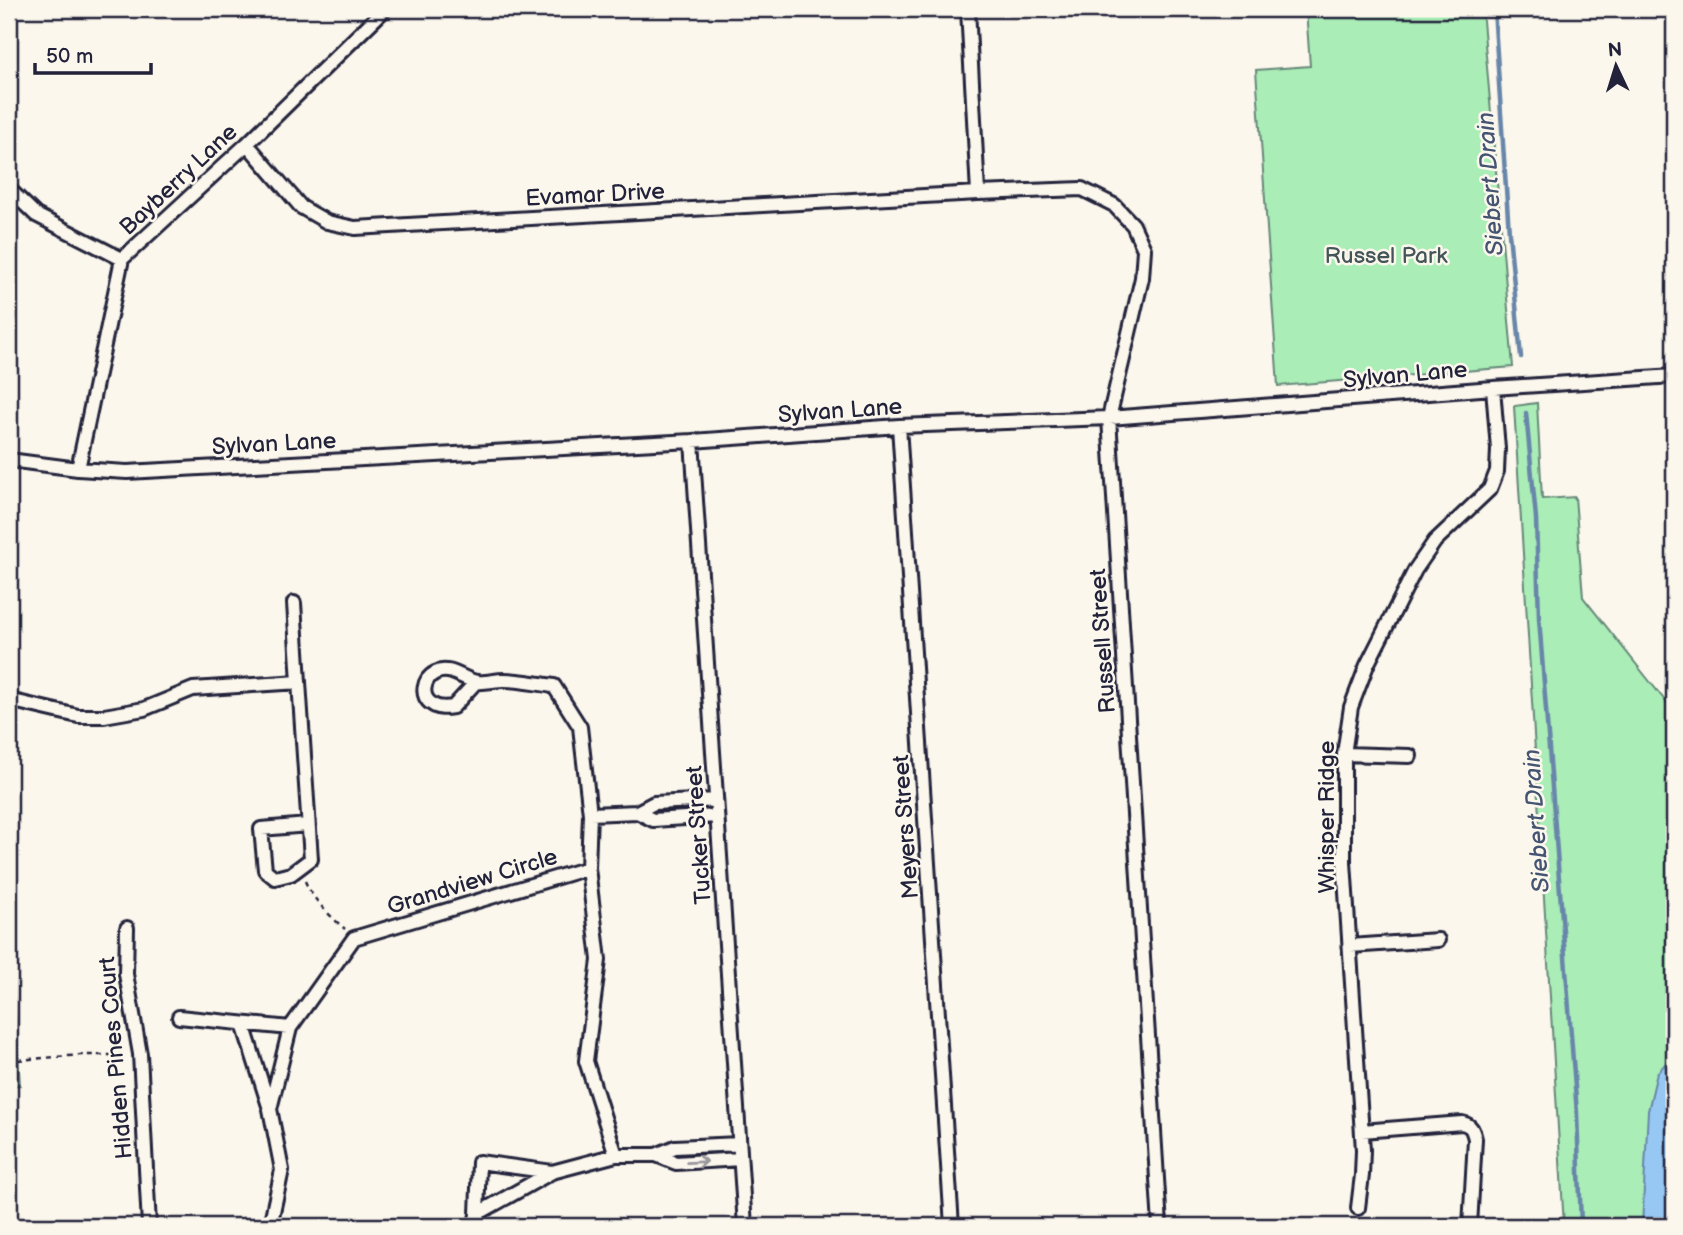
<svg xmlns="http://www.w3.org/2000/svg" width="1683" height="1235" viewBox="0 0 1683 1235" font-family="'Balsamiq Sans',sans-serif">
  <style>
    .green { fill: #aaedb7; stroke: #668879; stroke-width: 2 }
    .water { fill: #97c8f3; stroke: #6886a9; stroke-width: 2 }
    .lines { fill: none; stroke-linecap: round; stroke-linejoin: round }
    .stream { stroke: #6886a9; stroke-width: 4.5 }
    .street-casing { stroke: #22223b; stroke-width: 18 }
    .path { stroke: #22223b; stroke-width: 2.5; stroke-dasharray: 5 5; stroke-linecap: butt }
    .street { stroke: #fbf7ec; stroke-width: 12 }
    .oneway { stroke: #99979c }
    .labels { text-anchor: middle; stroke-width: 5; stroke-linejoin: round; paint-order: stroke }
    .street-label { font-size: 23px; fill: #22223b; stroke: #fbf7ec }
    .park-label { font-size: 23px; fill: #44555a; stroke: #fbf7ec }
    .water-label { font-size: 24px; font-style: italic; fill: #455472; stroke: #fbf7ec }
  </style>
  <rect width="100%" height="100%" fill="#fbf7ec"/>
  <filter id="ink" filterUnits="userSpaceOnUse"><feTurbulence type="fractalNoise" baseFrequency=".0143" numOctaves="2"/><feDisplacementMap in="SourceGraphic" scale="14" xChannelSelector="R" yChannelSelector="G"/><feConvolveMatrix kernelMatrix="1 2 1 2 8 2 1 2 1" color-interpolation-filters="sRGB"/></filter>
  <g filter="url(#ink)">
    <path class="green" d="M1306 9H1482L1513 367 1278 386 1256 70 1310 66Z
      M1537 403 1542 499 1575 497 1583 597 1674 712V1226H1564L1514 406Z
      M9 964H12L20 1085 9 1086Z"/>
    <path class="water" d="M1667 1062 1674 1063V1226H1642L1648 1111 1657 1073Z"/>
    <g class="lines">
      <path class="stream" d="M1494 9 1509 233 1521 357
        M1526 413 1536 518 1539 618 1577 1113 1581 1226"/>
      <defs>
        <path id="street" d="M968 9 978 193
          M1674 9V12
          M247 144 301 207 327 222 355 228 978 193 1082 189 1114 205 1133 225 1144 249 1142 278 1109 418 1160 1226
          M9 189 36 215 122 259
          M899 426 952 1226
          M692 441 745 1226
          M9 460 78 469 127 472 692 441 899 426 1109 418 1493 388 1674 376
          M78 469 122 259 247 144 385 9
          M294 603 299 682
          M476 682 453 707C446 708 438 709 432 704 420 697 423 679 435 673 450 665 463 680 477 682 485 683 495 680 504 680 520 680 537 684 554 686L580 727 590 814 588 868 599 960 586 1061 616 1155
          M9 700 78 716H104L144 709 193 689 299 682 311 859 291 874 275 878 265 870 261 829 308 825
          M1344 754 1410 756
          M637 812 654 803 716 800
          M590 814 637 812 653 820 717 816
          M127 928 126 974 140 1054 149 1226
          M1350 946 1438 940
          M179 1017 290 1028
          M243 1024 270 1109
          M1362 1131 1462 1123C1472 1125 1473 1131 1475 1139L1470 1226
          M656 1155 675 1147 739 1144
          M1358 1208 1362 1175 1363 1150 1344 862V754L1351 707 1367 665 1415 570 1435 541 1490 489 1497 471 1498 449 1493 388
          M477 1214 479 1162 552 1172
          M270 1226 282 1170 270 1109 290 1028 354 938 588 868
          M475 1226 477 1214 552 1172 616 1155H656L676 1163 740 1159"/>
      </defs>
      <use href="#street" class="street-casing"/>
      <path class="path" d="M305 881C313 900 329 915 345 929
        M18 1060 81 1055H126"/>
      <use href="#street" class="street"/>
    </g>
    <defs><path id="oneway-shaft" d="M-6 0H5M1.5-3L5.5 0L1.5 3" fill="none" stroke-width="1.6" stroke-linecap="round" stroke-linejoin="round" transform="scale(1.75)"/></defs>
    <use class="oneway" href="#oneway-shaft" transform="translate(697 1162) rotate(-3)"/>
  </g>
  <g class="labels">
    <g class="street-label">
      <text transform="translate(178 179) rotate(-43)" y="8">Bayberry Lane</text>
      <text transform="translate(595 194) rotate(-3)" y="8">Evamar Drive</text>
      <text transform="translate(1405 374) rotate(-5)" y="8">Sylvan Lane</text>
      <text transform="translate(840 410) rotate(-4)" y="8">Sylvan Lane</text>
      <text transform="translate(274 443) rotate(-3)" y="8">Sylvan Lane</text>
      <text transform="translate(1102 641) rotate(-94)" y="8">Russell Street</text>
      <text transform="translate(1326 817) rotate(-90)" y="8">Whisper Ridge</text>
      <text transform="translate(905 827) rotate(-94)" y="8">Meyers Street</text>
      <text transform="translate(698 835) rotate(-94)" y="8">Tucker Street</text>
      <text transform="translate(472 881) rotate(-17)" y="8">Grandview Circle</text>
      <text transform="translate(115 1058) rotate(-95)" y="8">Hidden Pines Court</text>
    </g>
    <g class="park-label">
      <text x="1386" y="263">Russel Park</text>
    </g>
    <g class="water-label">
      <text transform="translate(1490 184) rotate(-94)" y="8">Siebert Drain</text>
      <text transform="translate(1536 821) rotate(-94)" y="8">Siebert Drain</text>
    </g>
  </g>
  <rect width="1683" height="1235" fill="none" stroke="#fbf7ec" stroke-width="35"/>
  <rect x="18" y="18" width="1648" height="1200" fill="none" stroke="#22223b" stroke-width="2.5" filter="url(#ink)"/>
  <g transform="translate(1616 66) rotate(356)" stroke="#fbf7ec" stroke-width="5" paint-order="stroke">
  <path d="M0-5L12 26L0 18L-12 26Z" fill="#22223b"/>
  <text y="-10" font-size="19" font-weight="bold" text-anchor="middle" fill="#22223b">N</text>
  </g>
  <path d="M35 63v10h116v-10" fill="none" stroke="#22223b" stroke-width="3.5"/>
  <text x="46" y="63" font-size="21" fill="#22223b" stroke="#fbf7ec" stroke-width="5" paint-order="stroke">50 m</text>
</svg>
